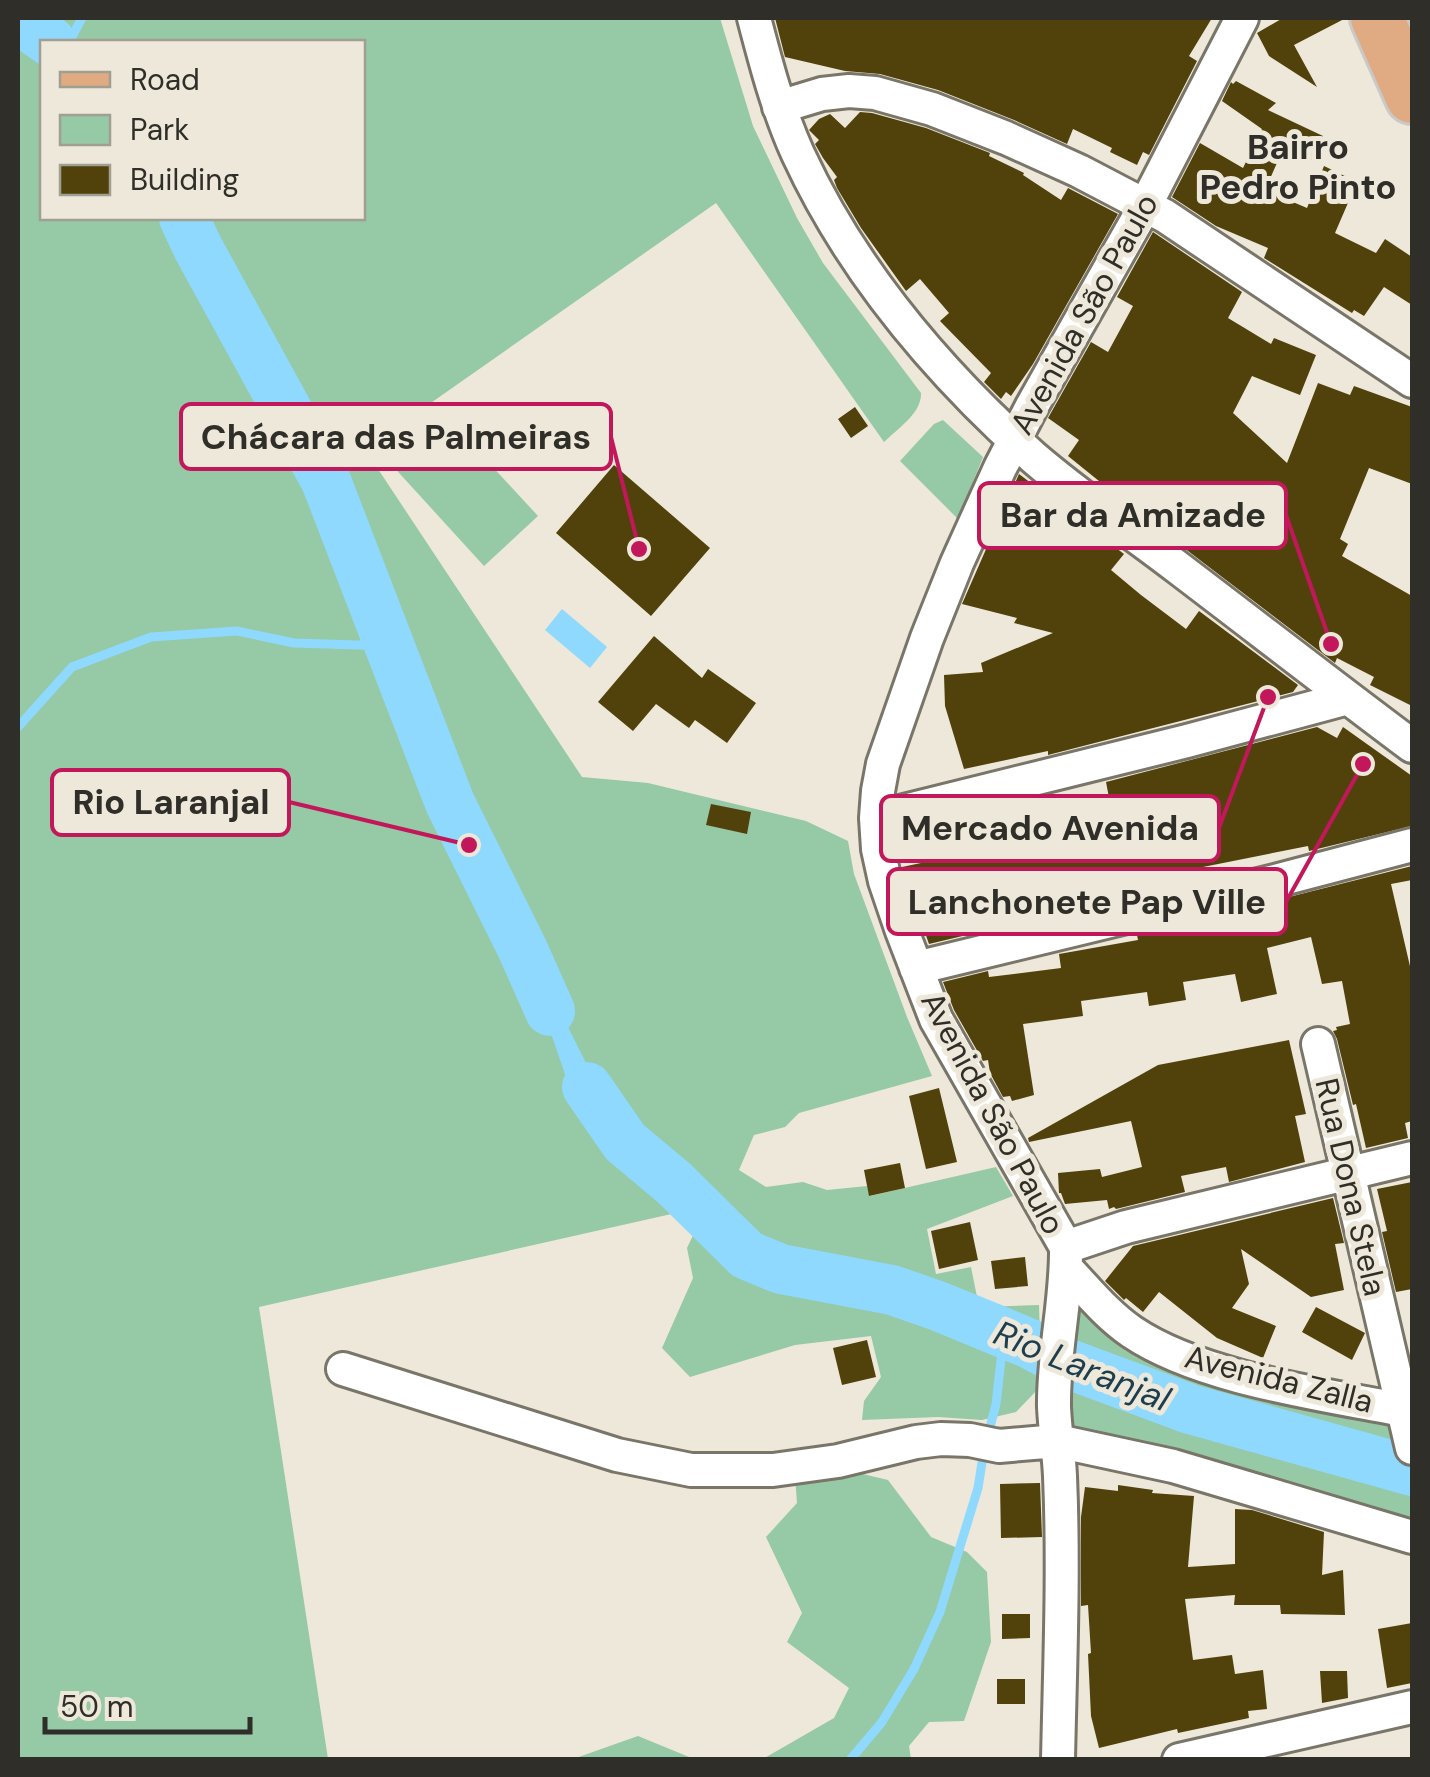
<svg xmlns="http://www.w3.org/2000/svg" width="1430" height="1777" viewBox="0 0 1430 1777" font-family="'DM Sans',sans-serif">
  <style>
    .green { fill: #96c9a5; fill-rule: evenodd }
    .water { fill: #8fd9fe }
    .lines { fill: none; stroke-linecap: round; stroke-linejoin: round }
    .stream { stroke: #8fd9fe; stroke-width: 9 }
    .river { stroke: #8fd9fe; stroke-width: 50 }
    .building { fill: #51420b }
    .street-casing { stroke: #797568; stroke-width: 38 }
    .primary-casing { stroke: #c9c9c7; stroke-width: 58 }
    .street { stroke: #fff; stroke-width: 32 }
    .primary { stroke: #e0ab82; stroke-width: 52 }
    .labels { text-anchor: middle; stroke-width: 10; stroke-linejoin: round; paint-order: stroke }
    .street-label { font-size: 32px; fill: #2f2e28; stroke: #ede8d9 }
    .neighbourhood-label { font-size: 35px; font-weight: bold; fill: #2f2e28; stroke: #ede8d9 }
    .water-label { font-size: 35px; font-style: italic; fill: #1c3e4e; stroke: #ede8d9 }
    .leader { fill: none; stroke: #c2185b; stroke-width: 4 }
    .callout-dot { fill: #c2185b; stroke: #ede8d9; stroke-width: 4 }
    .callout { fill: #ede8d9; stroke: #c2185b; stroke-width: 4 }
    .callout-label { font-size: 35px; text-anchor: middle; font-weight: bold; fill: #2f2e28 }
  </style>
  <rect width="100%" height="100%" fill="#ede8d9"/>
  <path class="green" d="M18 18H720L753 126 797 218 823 263 921 393C922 413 897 429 884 442L716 203 395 428 374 463 582 777 648 783 806 821 848 841 854 874 907 1017 932 1076 799 1113 785 1127 754 1135 739 1170 766 1187 803 1182 827 1190 867 1186 870 1196 996 1167 1013 1196 927 1229 936 1274 971 1267 979 1307 1039 1305 1040 1338 1067 1341 1075 1311 1089 1310 1385 1417 1412 1448V1519L1410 1520 1077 1432 1039 1388 1016 1412 982 1420 938 1417 862 1420 864 1401 881 1377 871 1336 795 1345 690 1377 662 1348 693 1278 687 1248 707 1206 259 1307 328 1759H18ZM42 42H362V218H42Z
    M443 413 538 516 484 566 390 463Z
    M943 420 983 457 958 519 900 461 934 424Z
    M846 1470 888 1480 931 1537 967 1552 987 1572 991 1642 964 1721 929 1722 909 1746 911 1759 761 1760 834 1718 849 1688 787 1642 802 1613 766 1537 797 1503 795 1476Z
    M638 1736 694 1759H716H573Z"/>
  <path class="water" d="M562 609 607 647 590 668 545 630Z
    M522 948 559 1009 590 1071 635 1138 613 1147 572 1095Z"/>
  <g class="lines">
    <path class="stream" d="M69 42 82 18
      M18 727 72 667 151 637 237 631 294 643 389 646
      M988 1435 996 1404 1004 1334
      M850 1760 882 1722 914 1669 940 1612 978 1488 984 1450"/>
    <path class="river" d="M18 19 51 42
      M184 218 198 248 326 481 450 803 522 948 550 1011
      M587 1087 625 1142 674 1183 747 1255 781 1269 892 1290 938 1306 1028 1343 1066 1363 1190 1409 1412 1471"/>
  </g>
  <path class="building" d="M775 18H1212L1189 56 1197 61 1149 155 1143 152 1137 165 1110 152 1112 148 1073 129 1067 144 1014 120 938 90 880 74 845 71 785 57Z
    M1283 18H1346L1294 45 1317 87 1269 56 1257 33Z
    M1236 81 1276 103 1268 110 1323 136 1312 160 1284 147 1265 190 1307 208 1324 166 1357 182 1335 233 1376 253 1385 239 1412 257V305L1384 287 1364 316 1354 310 1352 313 1264 258 1268 248 1216 226 1172 197 1200 143 1243 168 1262 129 1222 101 1231 82 1233 84Z
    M860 112 872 113 926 128 990 153 989 156 1024 173 1023 175 1061 200 1068 188 1118 214 1033 364 1011 396 1006 392 1001 399 984 382 991 373 940 321 949 313 920 279 906 291 861 228 837 188 834 180 837 177 823 158 815 144 819 140 809 130 819 119 830 114 845 128Z
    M1153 232 1242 292 1228 318 1271 344 1274 338 1316 355 1300 395 1252 376 1233 413 1287 463 1318 383 1350 395 1354 386 1412 407V484L1369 468 1340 539 1348 544 1342 556 1412 596V706L1370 685 1374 677 1337 658 1335 663 1146 519 1068 456 1079 440 1048 418 1091 342 1108 352 1133 306 1117 297Z
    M855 407 868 426 851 438 838 419Z
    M614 465 710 548 651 616 556 533Z
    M1019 474 1124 554 1111 570 1141 595 1186 629 1199 611 1298 685 1293 692 1048 755V751L964 769 945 706 944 675 983 672 981 663 1053 633 1014 623 1017 618 962 604Z
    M654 636 702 678 708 669 756 703 727 743 695 720 689 728 656 704 633 731 598 702Z
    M1317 727 1337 738 1343 727 1412 776V826L1309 851 1308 846 1193 869 1196 880 1130 895 1103 900 1100 887 1036 901 1039 914 1034 915V919L929 944 902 867 921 863 918 848 940 843 935 824 1053 795 1059 820 1111 808 1106 782Z
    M711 804 751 812 747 834 706 825Z
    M1412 866V880L1391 884 1412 975V1121L1405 1123 1408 1138 1366 1148 1356 1104 1353 1105 1337 1039 1333 1031 1337 1030 1336 1027 1350 1024 1342 981 1322 984 1311 937 1267 948 1277 994 1241 1002 1235 974 1183 982 1186 1000 1149 1006 1147 992 1081 1001 1083 1016 1023 1024 1034 1095 1012 1101 1010 1096 1003 1097 990 1073 988 1060 983 1061 954 1010 943 982 988 971 989 977 1061 968 1059 954 1138 940 1137 935Z
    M1289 1040 1306 1114 1295 1116 1305 1162 1229 1182 1226 1167 1181 1176 1185 1192 1116 1209 1114 1207 1109 1209 1107 1200 1065 1204 1061 1193H1059L1058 1173 1100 1169 1102 1177 1142 1167 1131 1121 1029 1142 1028 1138 1158 1065Z
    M939 1088 957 1162 926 1169 909 1096Z
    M900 1163 905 1188 869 1196 864 1170Z
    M1412 1182V1289L1396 1292 1382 1232 1387 1231 1377 1189Z
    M1333 1198 1344 1243 1335 1244 1344 1290 1311 1297 1241 1249 1249 1284 1232 1308 1276 1326 1263 1358 1217 1338 1159 1292 1143 1312 1126 1298 1124 1300 1105 1281 1133 1246Z
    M970 1222 978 1260 939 1269 931 1231Z
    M1025 1257 1028 1286 995 1289 991 1261Z
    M1316 1307 1365 1333 1352 1360 1302 1332Z
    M867 1340 876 1377 842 1385 833 1348Z
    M1040 1483 1042 1537 1001 1538 1000 1484Z
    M1118 1485 1153 1490 1152 1493 1194 1496 1188 1567 1235 1564V1509L1252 1510 1324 1532 1322 1575 1343 1570 1345 1615 1281 1614 1280 1605H1234L1235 1595 1185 1599 1193 1660 1232 1655 1235 1674 1263 1670 1267 1709 1248 1711 1249 1718 1178 1733 1177 1729 1099 1748 1091 1716 1088 1654 1091 1653 1088 1605 1081 1606V1517L1085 1487 1118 1491Z
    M1002 1614H1030V1638L1002 1639Z
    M1412 1623V1683L1387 1688 1378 1629Z
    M1320 1671H1347L1348 1698 1322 1703Z
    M997 1679H1025V1704H997Z"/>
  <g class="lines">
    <defs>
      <path id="street" d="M754 18C766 64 778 110 798 154 852 271 938 372 1033 457 1078 496 1130 531 1177 567 1256 627 1333 687 1412 746
        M779 107 822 94 849 91 875 93 932 109 1006 138 1079 171 1165 216 1412 381
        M876 818 1187 741 1348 698
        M916 968 1275 881 1412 845
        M1318 1044 1412 1448
        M1066 1247 1126 1227 1412 1158
        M1066 1268C1087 1290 1107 1315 1132 1332 1200 1378 1322 1394 1402 1410
        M343 1369 617 1455 691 1470H773L838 1461 916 1442 941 1439 970 1440 999 1446 1057 1441 1173 1466 1412 1537
        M1058 1760C1060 1665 1064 1570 1060 1476 1059 1453 1055 1430 1054 1407 1053 1353 1067 1300 1066 1247L936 1019 902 931 885 881 878 849 876 818 878 791 883 764 927 638 957 563 1000 468 1032 406 1145 206 1242 18
        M1179 1760 1412 1707"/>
      <path id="primary" d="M1377 18 1412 97"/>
    </defs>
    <use href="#street" class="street-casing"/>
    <use href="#primary" class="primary-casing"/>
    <use href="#street" class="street"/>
    <use href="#primary" class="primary"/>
  </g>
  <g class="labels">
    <g class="street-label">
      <text transform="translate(1084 314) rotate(-61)" y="11">Avenida São Paulo</text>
      <text transform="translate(993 1113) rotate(62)" y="11">Avenida São Paulo</text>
      <text transform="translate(1351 1187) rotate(77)" y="11">Rua Dona Stela</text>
      <text transform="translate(1279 1379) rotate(14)" y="11">Avenida Zalla</text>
    </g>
    <g class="neighbourhood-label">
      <text x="1298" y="159">Bairro<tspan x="1298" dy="40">Pedro Pinto</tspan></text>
    </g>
    <g class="water-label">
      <text transform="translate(1082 1366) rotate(22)" y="12">Rio Laranjal</text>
    </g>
  </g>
  <path class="leader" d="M639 549L611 437M1331 644L1286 515M469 845L289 802M1268 697L1219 828M1363 764L1286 902"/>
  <g class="callout-dot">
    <circle cx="639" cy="549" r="10"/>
    <circle cx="1331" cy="644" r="10"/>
    <circle cx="469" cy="845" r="10"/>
    <circle cx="1268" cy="697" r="10"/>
    <circle cx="1363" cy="764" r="10"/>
  </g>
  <g class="callout">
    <rect x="181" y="404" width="430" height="65" rx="10"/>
    <rect x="979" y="483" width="307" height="65" rx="10"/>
    <rect x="52" y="770" width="237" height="65" rx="10"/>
    <rect x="881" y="796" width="338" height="65" rx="10"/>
    <rect x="888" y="869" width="398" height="65" rx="10"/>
  </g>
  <g class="callout-label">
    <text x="396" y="449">Chácara das Palmeiras</text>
    <text x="1133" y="527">Bar da Amizade</text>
    <text x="171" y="814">Rio Laranjal</text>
    <text x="1050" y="840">Mercado Avenida</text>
    <text x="1087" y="914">Lanchonete Pap Ville</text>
  </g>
  <rect width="1430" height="1777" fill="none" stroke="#2f2e28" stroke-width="40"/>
  <rect x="40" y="40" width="325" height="180" fill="#ede8d9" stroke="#a19e92" stroke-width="2.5"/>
  <rect x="60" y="72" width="50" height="15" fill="#e0ab82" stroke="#a19e92" stroke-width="2.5"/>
  <text x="130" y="90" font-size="30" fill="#2f2e28">Road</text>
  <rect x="60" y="115" width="50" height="30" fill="#96c9a5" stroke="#a19e92" stroke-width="2.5"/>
  <text x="130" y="140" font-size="30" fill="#2f2e28">Park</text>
  <rect x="60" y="165" width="50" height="30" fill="#51420b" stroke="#a19e92" stroke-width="2.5"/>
  <text x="130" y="190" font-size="30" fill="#2f2e28">Building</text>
  <path d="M45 1717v15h205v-15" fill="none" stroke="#2f2e28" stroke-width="5"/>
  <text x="60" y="1717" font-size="30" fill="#2f2e28" stroke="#ede8d9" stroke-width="8" paint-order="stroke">50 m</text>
</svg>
